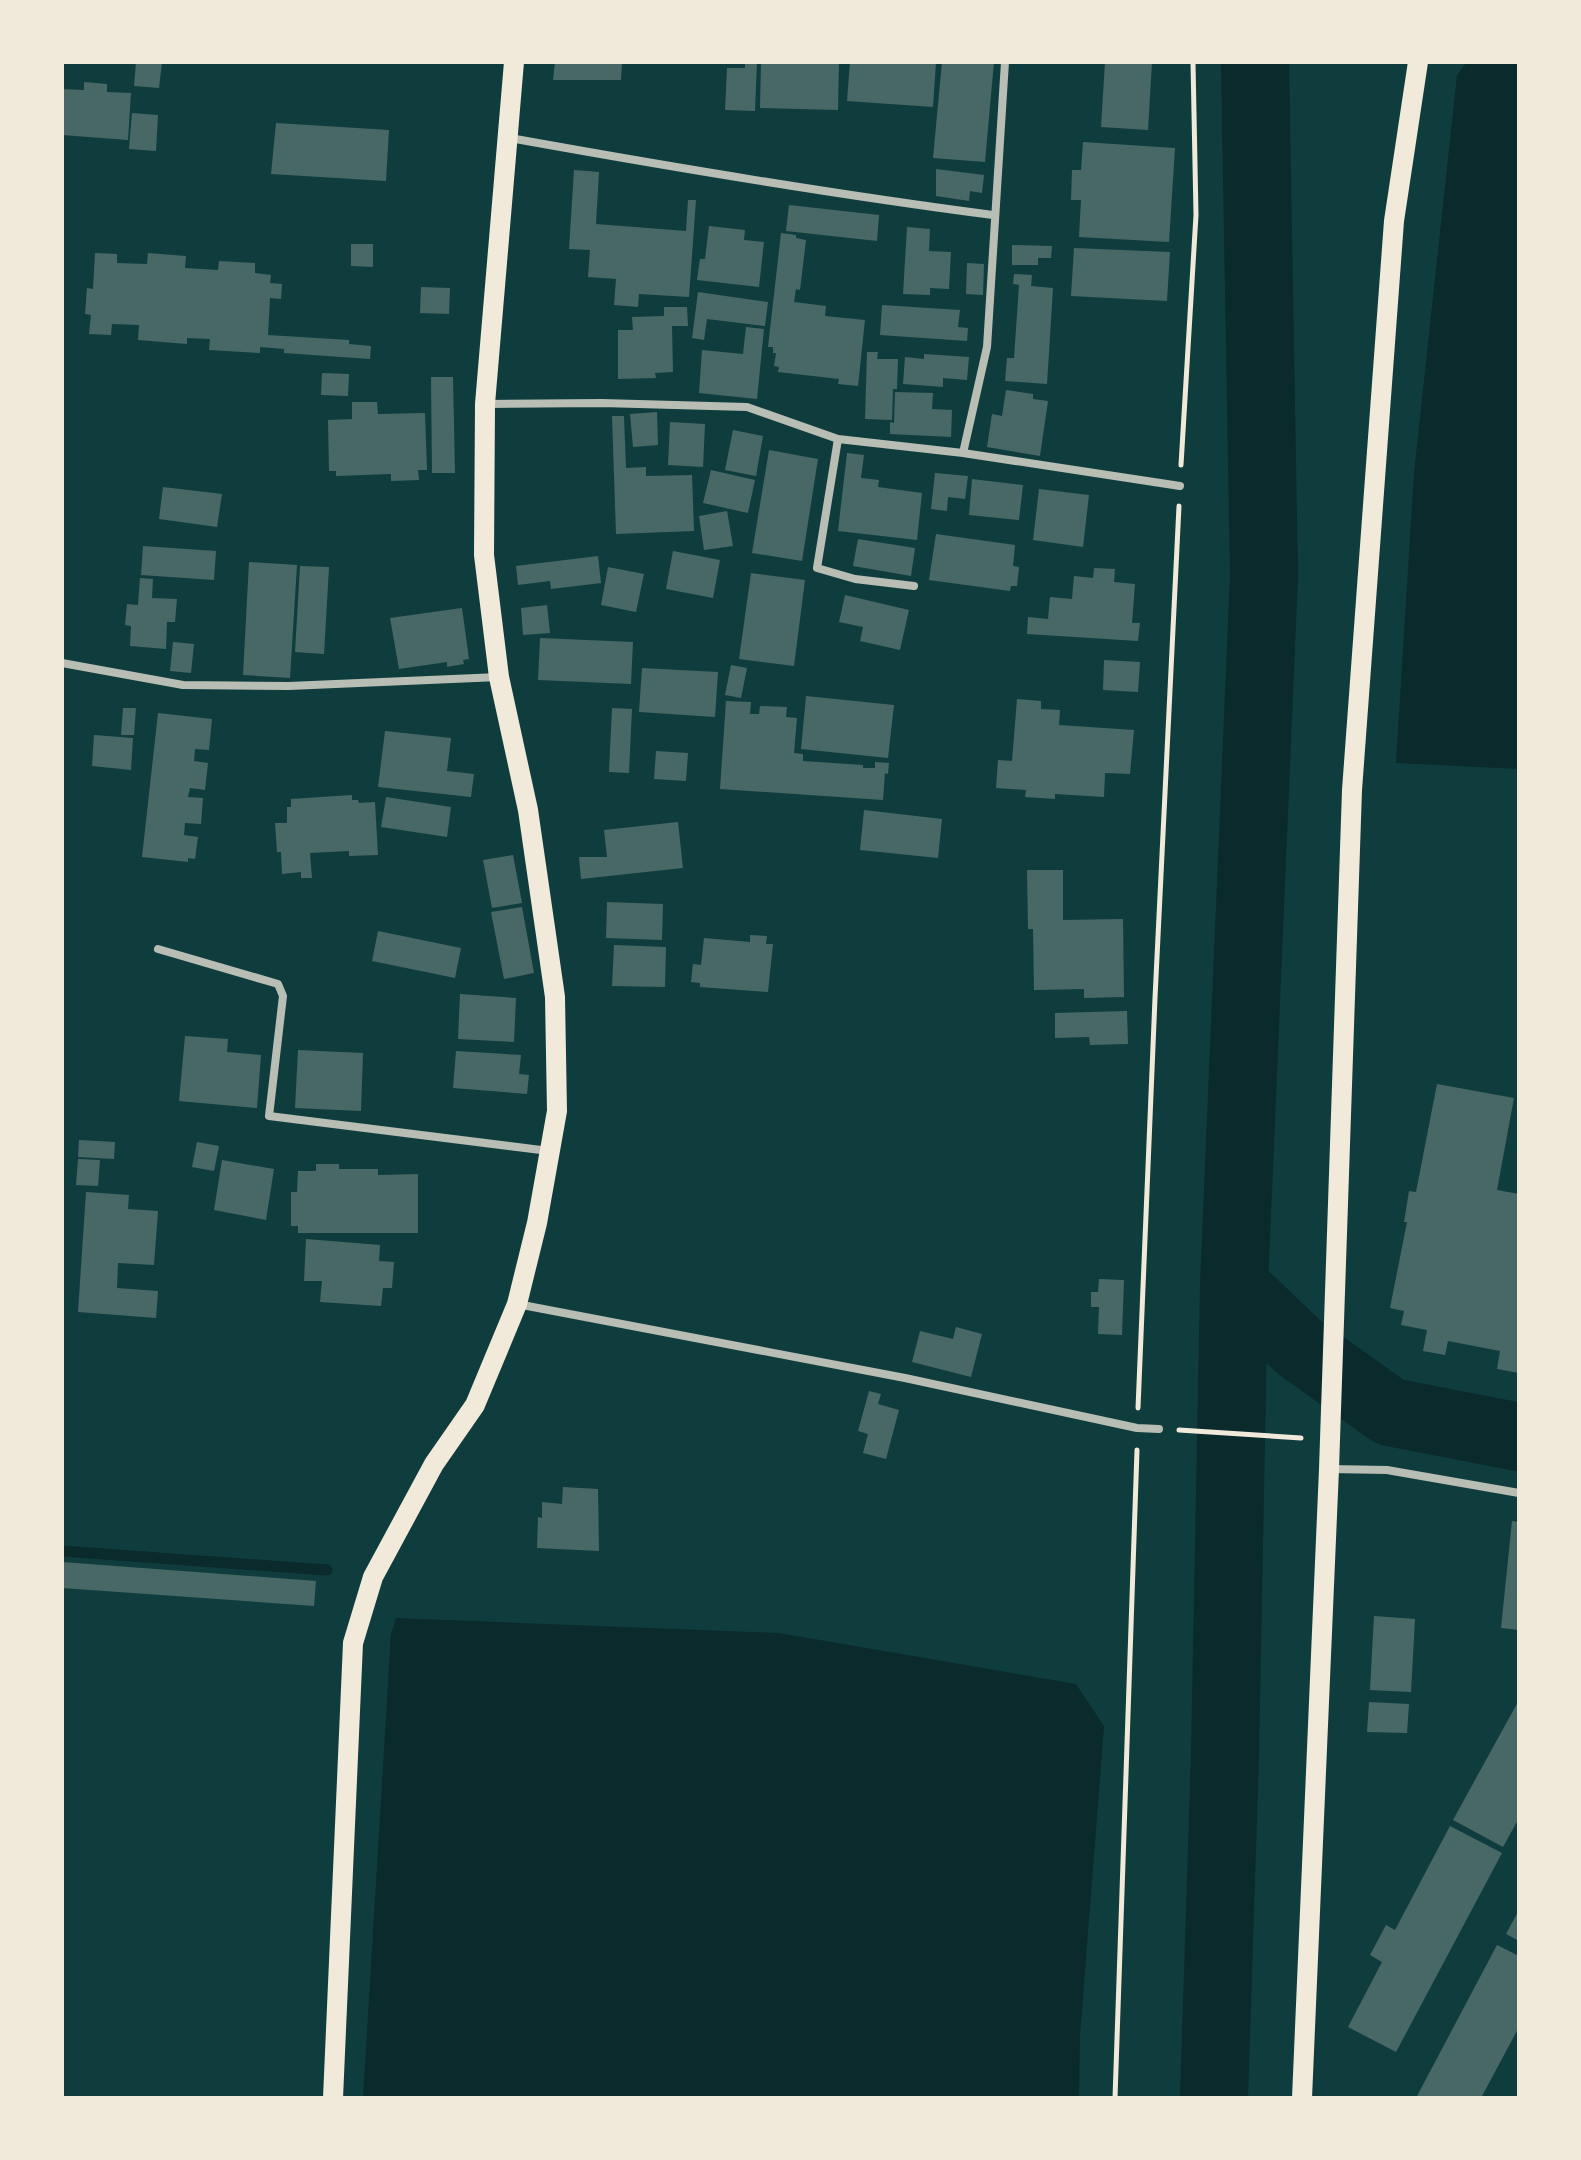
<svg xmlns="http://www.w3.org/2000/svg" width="1581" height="2160" viewBox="0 0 1581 2160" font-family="'Noto Serif',serif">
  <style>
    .water { fill: #0a2a2b }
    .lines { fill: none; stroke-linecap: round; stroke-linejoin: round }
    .stream { stroke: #0a2a2b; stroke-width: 11 }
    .river { stroke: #0a2a2b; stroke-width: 68 }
    .building { fill: #486865 }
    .path { stroke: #f1e9da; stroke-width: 5 }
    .minor { stroke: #b8beb3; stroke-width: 8 }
    .primary { stroke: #f1e9da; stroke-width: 20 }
  </style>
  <rect width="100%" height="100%" fill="#0f3d3e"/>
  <path class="water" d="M1467 62H1519V769L1396 763 1414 473 1457 75Z
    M396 1618 779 1633 1076 1684 1104 1726 1080 2036 1079 2098H363L391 1634Z"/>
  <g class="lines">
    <path class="stream" d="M62 1551 327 1570"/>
    <path class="river" d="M1234 1285 1299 1347 1390 1412 1519 1437
      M1214 2098 1225 1755 1234 1285 1264 576 1255 62"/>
  </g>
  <path class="building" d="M136 62H162L159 88 134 86Z
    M555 62H622L621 80H553Z
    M745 62H757L755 111 725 110 727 68H745Z
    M761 62H839L838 110 760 108Z
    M850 62H936L933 107 847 101Z
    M942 62H994L985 162 933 158Z
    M1105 62H1152L1148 130 1101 127Z
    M84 82 107 84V92L131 93 128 140 62 135V89L84 90Z
    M132 113 158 115 156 151 129 149Z
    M276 123 389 130 386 181 271 174Z
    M1083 142 1175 148 1169 242 1079 237 1081 200H1071L1072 170H1081Z
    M936 169 984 175 982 193 970 191 969 201 936 196Z
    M574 170 599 172 596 224 686 231 688 200H696L689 297 639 294 638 307 614 305 616 279 588 277 590 250 569 249Z
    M789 205 879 215 877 241 786 231Z
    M709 226 745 230 744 240 764 242 759 287 697 280 700 259H705Z
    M907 227 930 229 929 251 951 252 949 289 930 288V295L903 294Z
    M781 233 796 235V238L806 240 800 290 796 289 794 302 826 306 825 316 865 320 858 386 838 384 839 379 778 372 779 367 774 366 776 353H773V347H768Z
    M351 244H373V267L351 266Z
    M1012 245 1052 246 1051 258H1038V265H1012Z
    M1074 248 1170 252 1167 301 1071 296Z
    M95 253 117 254V263L147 264 148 253 186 256 185 268 218 270 219 261 255 263V273L271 275 270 283 282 284 281 299 270 298 268 335 349 340V344L371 346 370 359 284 353V349L260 347V353L209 350 210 339 187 338V344L138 340 139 325 112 324 111 335 89 334 91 315 85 314 87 288 93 289Z
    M967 263 984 264 983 295 966 294Z
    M1014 274 1032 275 1031 286 1053 288 1047 384 1005 381 1007 358H1014L1019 285 1013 284Z
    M421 287 450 288 449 314 420 313Z
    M698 292 768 302 765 326 707 319 704 340 692 338Z
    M882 305 960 310 958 327 968 328 967 341 880 335Z
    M664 307H687L688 326H672L673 372 655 373 656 378 618 379V330H633L632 317 664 316Z
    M746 327 764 329 757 399 699 393 702 350 743 354Z
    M867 352H878L877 359H898L897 389H893L892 420 865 419Z
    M924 354 969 357 967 380 943 378V387L903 384 905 357 924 359Z
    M322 373 349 374 348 396 321 395Z
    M431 377H453L455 473H432Z
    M1006 390 1033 394V399L1048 401 1040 456 987 447 992 414 1002 416Z
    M895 392 933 393 932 409 952 410 951 437 890 434V422L894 423Z
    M352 402H377L378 414 425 413 427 470H418L419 480 391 481V474L336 476V471H329L328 420 352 419Z
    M657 412 658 445 633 447 630 414Z
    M612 416H624L626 468 646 467V476L692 475 694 531 616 534Z
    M670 422 705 424 703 467 668 465Z
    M733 430 763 436 756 476 725 470Z
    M769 450 818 459 802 561 752 553Z
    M847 453 864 455 861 478 879 480 878 487 922 493 917 540 838 531Z
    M711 470 755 480 748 513 703 503Z
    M935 473 968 476 965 499 948 497 947 511 931 509Z
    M972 479 1023 485 1019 520 969 515Z
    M163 487 222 494 217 527 159 519Z
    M1039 489 1089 495 1083 547 1033 540Z
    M727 511 733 546 704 550 699 516Z
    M936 534 1015 545 1013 566 1019 567 1017 586H1011L1010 591 929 580Z
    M858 539 915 548 911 576 853 566Z
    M143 546 216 551 214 580 141 575Z
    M673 551 720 560 713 598 666 589Z
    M598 556 601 583 551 589 550 581 518 585 516 566Z
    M249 562 297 565 290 678 243 675Z
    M300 566 329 567 324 654 295 652Z
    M608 567 644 574 636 612 601 605Z
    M1094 568 1115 569 1114 582 1135 584 1132 623H1140L1138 641 1027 634 1028 617 1048 619 1050 597 1072 599 1074 576 1093 578Z
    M751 573 805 580 794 666 739 659Z
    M140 578 153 579 152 598 177 599 175 622H167L166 649 130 646 131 626 125 625 127 604 138 605Z
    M845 595 909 610 900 650 860 641 863 627 839 622Z
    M547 605 550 633 523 635 521 608Z
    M462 608 469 659 463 660 464 664 447 667V662L399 669 390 618Z
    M540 638 633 642 631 684 538 680Z
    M173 642 194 644 191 673 170 671Z
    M1104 660 1140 662 1138 692 1103 690Z
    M731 665 747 668 741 698 725 695Z
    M642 668 718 672 715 717 639 712Z
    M806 696 894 705 888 758 801 749Z
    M1017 699 1041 701V709L1060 710 1059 725 1134 730 1130 774 1105 773 1104 797 1055 794V799L1025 797 1026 790 996 788 998 760 1012 761Z
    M726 701 751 702 750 714H759L760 706 787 707 786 717 797 718 794 753 803 754V761L863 765V768H875V762L889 763 888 774 885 773 883 800 720 789Z
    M123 708H136L134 735H121Z
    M612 708 632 709 629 773 609 772Z
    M158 713 212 719 209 750 195 749 194 761 208 763 205 790 190 788 188 797 203 798 201 824 185 823 184 835 198 837 195 859 188 858V862L142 857Z
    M385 731 451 738 447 771 474 774 471 797 378 787Z
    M94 735 133 738 131 770 92 766Z
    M656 751 688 753 686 781 654 779Z
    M352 795V800H358L359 803 375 802 378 855 349 856V851L310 853 312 878H301V872L282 874 281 852H277L275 823H287V807H291V799Z
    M386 797 451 807 447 837 381 827Z
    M864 810 942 819 938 858 860 850Z
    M678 822 683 868 581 879 579 857H607L604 830Z
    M513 855 522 903 492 908 483 860Z
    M1027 870H1063V920L1123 919 1124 997 1084 998V989L1034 990 1033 929H1028Z
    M607 902 663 904 662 940 606 938Z
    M522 907 534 973 504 979 491 912Z
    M378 931 461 948 455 978 372 961Z
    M750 935 767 936 766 944H773L768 992 700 987V983L691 982 693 964 701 965 704 938 750 942Z
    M614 945 666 947 665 987 612 986Z
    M460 994 516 998 514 1042 458 1039Z
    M1127 1011 1128 1044 1090 1045 1089 1037 1055 1038V1013Z
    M185 1036 228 1039 227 1052 261 1055 257 1108 179 1101Z
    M298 1050 363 1053 361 1111 295 1108Z
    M456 1051 521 1055 519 1074 529 1075 527 1094 453 1088Z
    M1437 1084 1514 1098 1497 1190 1519 1194V1373L1497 1369 1500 1351 1448 1341 1445 1355 1423 1351 1427 1330 1401 1325 1404 1311 1390 1308 1407 1222H1404L1409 1191 1416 1192Z
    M79 1140 115 1142 114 1159 78 1157Z
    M197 1142 219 1146 214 1171 192 1167Z
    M78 1159 100 1160 98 1186 76 1185Z
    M222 1160 274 1169 266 1220 214 1210Z
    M316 1164H339V1169H378V1175L418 1174V1233H298V1226H291V1192H297L298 1171H316Z
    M86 1192 129 1195 128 1209 158 1211 154 1265 118 1263 117 1288 158 1291 156 1318 78 1312Z
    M306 1239 380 1245 379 1261 394 1262 392 1288H383L381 1306 320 1302 322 1281H304Z
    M1099 1279 1124 1280 1122 1335 1098 1334 1099 1307H1091V1292H1098Z
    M956 1327 982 1334 971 1377 912 1362 920 1331 953 1339Z
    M869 1391 881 1394 878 1404 899 1410 886 1459 863 1453 868 1434 858 1431Z
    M563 1487 598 1489 599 1551 537 1548 538 1517 542 1518V1502L562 1504Z
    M1512 1521 1519 1522V1630L1501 1628Z
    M62 1562 316 1581 314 1606 62 1588Z
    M1374 1616 1415 1619 1411 1692 1370 1690Z
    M1519 1700V1818L1503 1847 1453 1820Z
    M1369 1702 1409 1704 1407 1733 1367 1732Z
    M1450 1826 1502 1853 1396 2052 1348 2027 1382 1962 1370 1955 1386 1925 1395 1930Z
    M1519 1910V1941L1506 1934Z
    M1497 1945 1519 1956V2027L1481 2098H1416Z"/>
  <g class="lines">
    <path class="path" d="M1181 465 1196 215 1193 62
      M1138 1408 1155 998 1179 506
      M1179 1430 1301 1438
      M1115 2098 1137 1450"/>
    <path class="minor" d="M510 138C671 167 831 194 993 215
      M485 404 602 403 747 407 838 439 963 453 1180 486
      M838 439 817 568 855 579 914 586
      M963 453 987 347 1005 62
      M62 663 183 685 289 686 499 677
      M158 949 278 984 283 996 269 1116 549 1151
      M517 1304 905 1378 1137 1428 1159 1429
      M1329 1469 1387 1470 1519 1493"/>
    <path class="primary" d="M333 2098 353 1643 373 1577 434 1464 475 1405 517 1304 537 1223 557 1111 555 997 528 810 499 677 484 555 485 404 514 62
      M1302 2098 1329 1469 1352 790 1394 221 1418 62"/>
  </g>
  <rect width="1581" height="2160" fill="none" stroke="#f1e9da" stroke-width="128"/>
</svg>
